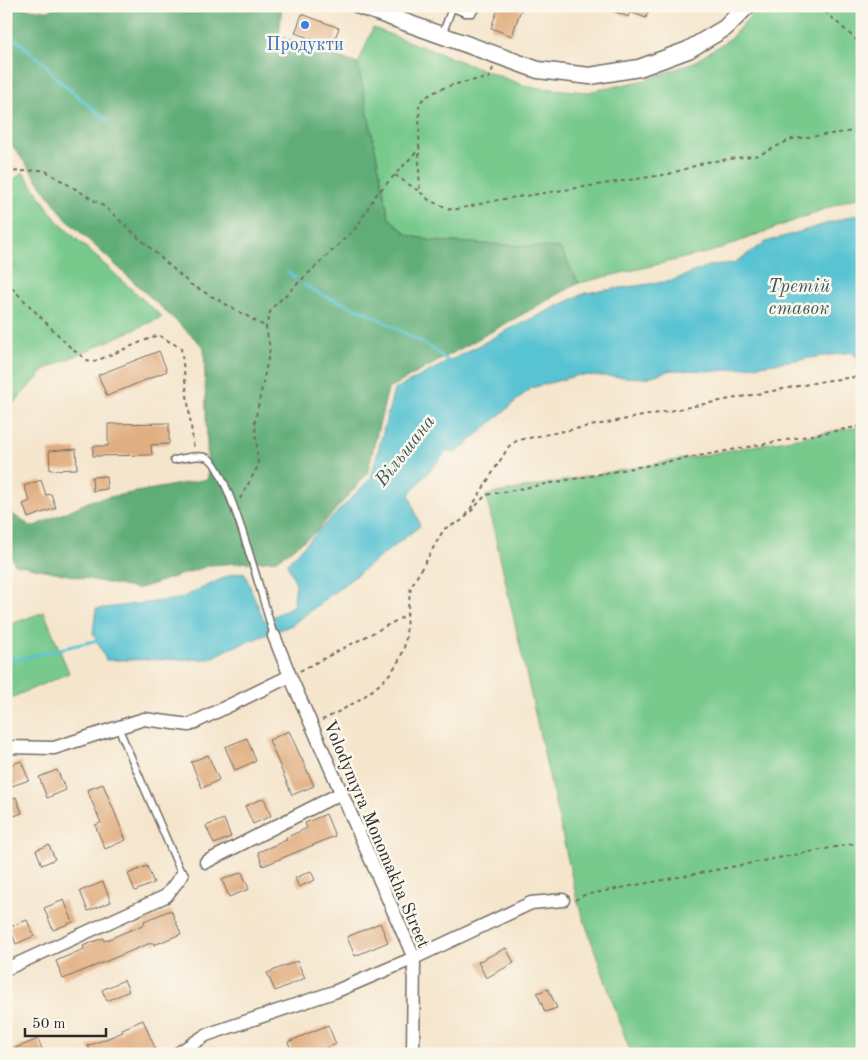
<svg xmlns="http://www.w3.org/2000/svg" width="868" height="1060" viewBox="0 0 868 1060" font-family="'Old Standard TT',serif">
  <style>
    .green { fill: #77c98c; stroke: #517a5c }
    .forest { fill: #61ad78; stroke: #466c52 }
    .water { fill: #58c3d2; stroke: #42777e }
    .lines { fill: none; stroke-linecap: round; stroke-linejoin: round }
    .stream { stroke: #58c3d2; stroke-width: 3 }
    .building { fill: #e1ae81 }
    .service-casing { stroke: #726c63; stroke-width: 9 }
    .minor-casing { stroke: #726c63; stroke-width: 15 }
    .tertiary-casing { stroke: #726c63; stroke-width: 19 }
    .path { stroke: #726c63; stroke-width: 2; stroke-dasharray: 4 4; stroke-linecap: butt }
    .service { stroke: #fff; stroke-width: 6 }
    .minor { stroke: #fff; stroke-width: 12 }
    .tertiary { stroke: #fff; stroke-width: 16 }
    .shop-dot { fill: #3f7fe0; stroke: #fbf7ec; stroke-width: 2 }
    .labels { text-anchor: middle; stroke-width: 5; stroke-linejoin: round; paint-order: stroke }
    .shop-label { font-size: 18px; fill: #366cbe; stroke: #fbf7ec }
    .street-label { font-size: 18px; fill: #2b2b2b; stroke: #fbf7ec }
    .water-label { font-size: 19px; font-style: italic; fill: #38595d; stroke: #fbf7ec }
  </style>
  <rect width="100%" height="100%" fill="#fbf7ec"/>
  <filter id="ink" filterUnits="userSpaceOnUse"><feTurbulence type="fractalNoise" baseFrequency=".02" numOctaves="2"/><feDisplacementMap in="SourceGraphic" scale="10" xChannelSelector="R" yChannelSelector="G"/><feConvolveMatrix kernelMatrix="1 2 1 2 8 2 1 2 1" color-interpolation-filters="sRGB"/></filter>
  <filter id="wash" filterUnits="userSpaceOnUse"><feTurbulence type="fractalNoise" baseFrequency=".0096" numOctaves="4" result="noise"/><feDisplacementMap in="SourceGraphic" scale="20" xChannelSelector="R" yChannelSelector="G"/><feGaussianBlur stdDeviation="1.12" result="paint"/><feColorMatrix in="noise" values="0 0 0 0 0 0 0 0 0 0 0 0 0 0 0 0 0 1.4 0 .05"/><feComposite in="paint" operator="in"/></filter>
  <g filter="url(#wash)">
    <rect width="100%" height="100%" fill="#f5e5cc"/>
    <path class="green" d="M759 6H862V198L851 199 714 251 579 283 560 248 433 241 408 235 389 218 358 64 373 28 528 87 588 92 646 80 694 62 731 38Z
      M23 172 57 221 162 317 46 369 6 411V186Z
      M862 426V1054H631L577 900 486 495Z
      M44 612 69 673 6 700V626Z"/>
    <path class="forest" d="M6 6 49 11 54 6H282L279 36 358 64 389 218 408 235 433 241 560 248 579 283 388 389 367 474 317 531 277 560 211 565 137 589 15 564 6 550V510L32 527 93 500 208 479 204 347 66 219 6 137Z"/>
    <path class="water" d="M862 213V367H855L860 361 852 352 719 371 671 370 646 378 579 375 531 388 455 454 447 451 409 494 420 526 292 625 231 648 210 659 106 660 93 633 96 609 179 599 230 575 244 572 264 621 293 606 296 584 287 563 371 478 394 390 510 329 585 293 671 281 711 265 734 263 766 242Z"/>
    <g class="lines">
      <path class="stream" d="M6 31 46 65 56 78 108 121
        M288 272 295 278
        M304 285 324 296 364 311 432 348 448 361
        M6 662 98 640"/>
    </g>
    <g id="blocks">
      <path class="building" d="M499 6H522L512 36 491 28Z
        M603 6H647L646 8 649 9 646 18 630 12 628 17Z
        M302 14 339 28 332 46 295 33Z
        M159 351 167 371 107 396 98 375Z
        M169 423V444L151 445 152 455 93 456V446H108V424Z
        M76 449 77 469 50 470 49 451Z
        M106 476 107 489 93 491 92 477Z
        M41 480 46 495 51 494 56 508 28 518 23 504 30 501 24 486Z
        M289 731 314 786 292 795 269 740Z
        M247 738 256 761 235 770 225 747Z
        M208 755 219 780 202 788 191 762Z
        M21 761 29 780 12 786 6 767Z
        M57 770 66 790 47 798 39 777Z
        M103 784 126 840 105 849 95 825 101 823 87 790Z
        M16 797 22 813 14 816 7 801Z
        M264 798 271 816 253 824 245 806Z
        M326 814 335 836 263 866 258 852 287 840 285 838 307 828 305 823Z
        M224 819 231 837 214 844 206 826Z
        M49 845 55 859 42 865 36 850Z
        M147 866 154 883 135 891 128 874Z
        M311 871 315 880 299 887 295 878Z
        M242 872 249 889 229 897 222 880Z
        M103 882 111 902 88 911 80 891Z
        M64 900 73 922 53 930 44 908Z
        M171 910 181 934 154 945 153 942 63 979 56 961 84 949 83 946 103 938 104 941 145 924 144 921Z
        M27 920 34 936 16 944 9 927Z
        M380 923 388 942 355 956 347 937Z
        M506 948 514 963 486 978 478 962Z
        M297 961 305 978 275 991 267 973Z
        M124 980 129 991 107 1001 102 990Z
        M548 989 557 1008 545 1012 537 993Z
        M143 1020 155 1048 142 1054H92L88 1046 123 1032 122 1029Z
        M328 1025 336 1044 313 1054H293L288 1042Z
        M38 1039 44 1054H6V1052Z"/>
    </g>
  </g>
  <g filter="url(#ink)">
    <use href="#blocks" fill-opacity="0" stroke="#726c63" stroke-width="1"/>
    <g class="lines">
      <defs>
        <path id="service" d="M448 6 465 13H472L478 6
          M442 35 452 8
          M174 460C184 458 198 454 208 458 228 467 265 608 274 636
          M118 727 182 875"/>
        <path id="minor" d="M274 636 290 676 414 958 413 1054
          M6 747 54 748 144 719 189 725 290 676
          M206 862 341 793
          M6 969 166 896 182 875
          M177 1054 206 1035 334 992 414 958 531 903 563 900"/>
        <path id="tertiary" d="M360 6 538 70 590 76 639 68 688 50 725 28 747 6"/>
      </defs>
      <use href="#service" class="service-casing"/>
      <use href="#minor" class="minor-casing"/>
      <use href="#tertiary" class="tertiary-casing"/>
      <path class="path" d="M819 6 862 45
        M493 68 489 78C464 82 438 85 419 103 420 133 418 162 420 192L430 201 453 210 498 200 669 174 707 162 759 155 792 139 862 130
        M6 172 44 170 105 207 190 284 266 327
        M395 175 420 192
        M6 282 72 349 91 363 158 335 181 348 194 449
        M240 499 258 466 255 421 270 349 266 327 271 309 357 227 375 196 420 148
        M466 516 509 446 518 440 824 381 862 376
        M300 671 407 615 411 587 444 529 463 520 486 495 862 426
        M322 720C353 705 398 681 405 643 407 634 406 624 407 615
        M575 900 584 895 862 842"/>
      <use href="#service" class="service"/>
      <use href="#minor" class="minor"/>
      <use href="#tertiary" class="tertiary"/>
    </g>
  </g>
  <circle class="shop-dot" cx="305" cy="25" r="5"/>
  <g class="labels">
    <g class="shop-label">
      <text x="305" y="50">Продукти</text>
    </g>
    <g class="street-label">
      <text transform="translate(377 834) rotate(67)" y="6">Volodymyra Monomakha Street</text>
    </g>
    <g class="water-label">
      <text x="799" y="292">Третій<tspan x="799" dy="22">ставок</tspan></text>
      <text transform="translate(404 450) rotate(-52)" y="7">Вільшана</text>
    </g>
  </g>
  <rect width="868" height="1060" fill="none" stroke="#fbf7ec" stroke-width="25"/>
  <path d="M25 1028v8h81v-8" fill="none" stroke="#2b2b2b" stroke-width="2.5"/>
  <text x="32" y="1028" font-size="15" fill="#2b2b2b" stroke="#fbf7ec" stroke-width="4" paint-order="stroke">50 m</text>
</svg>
